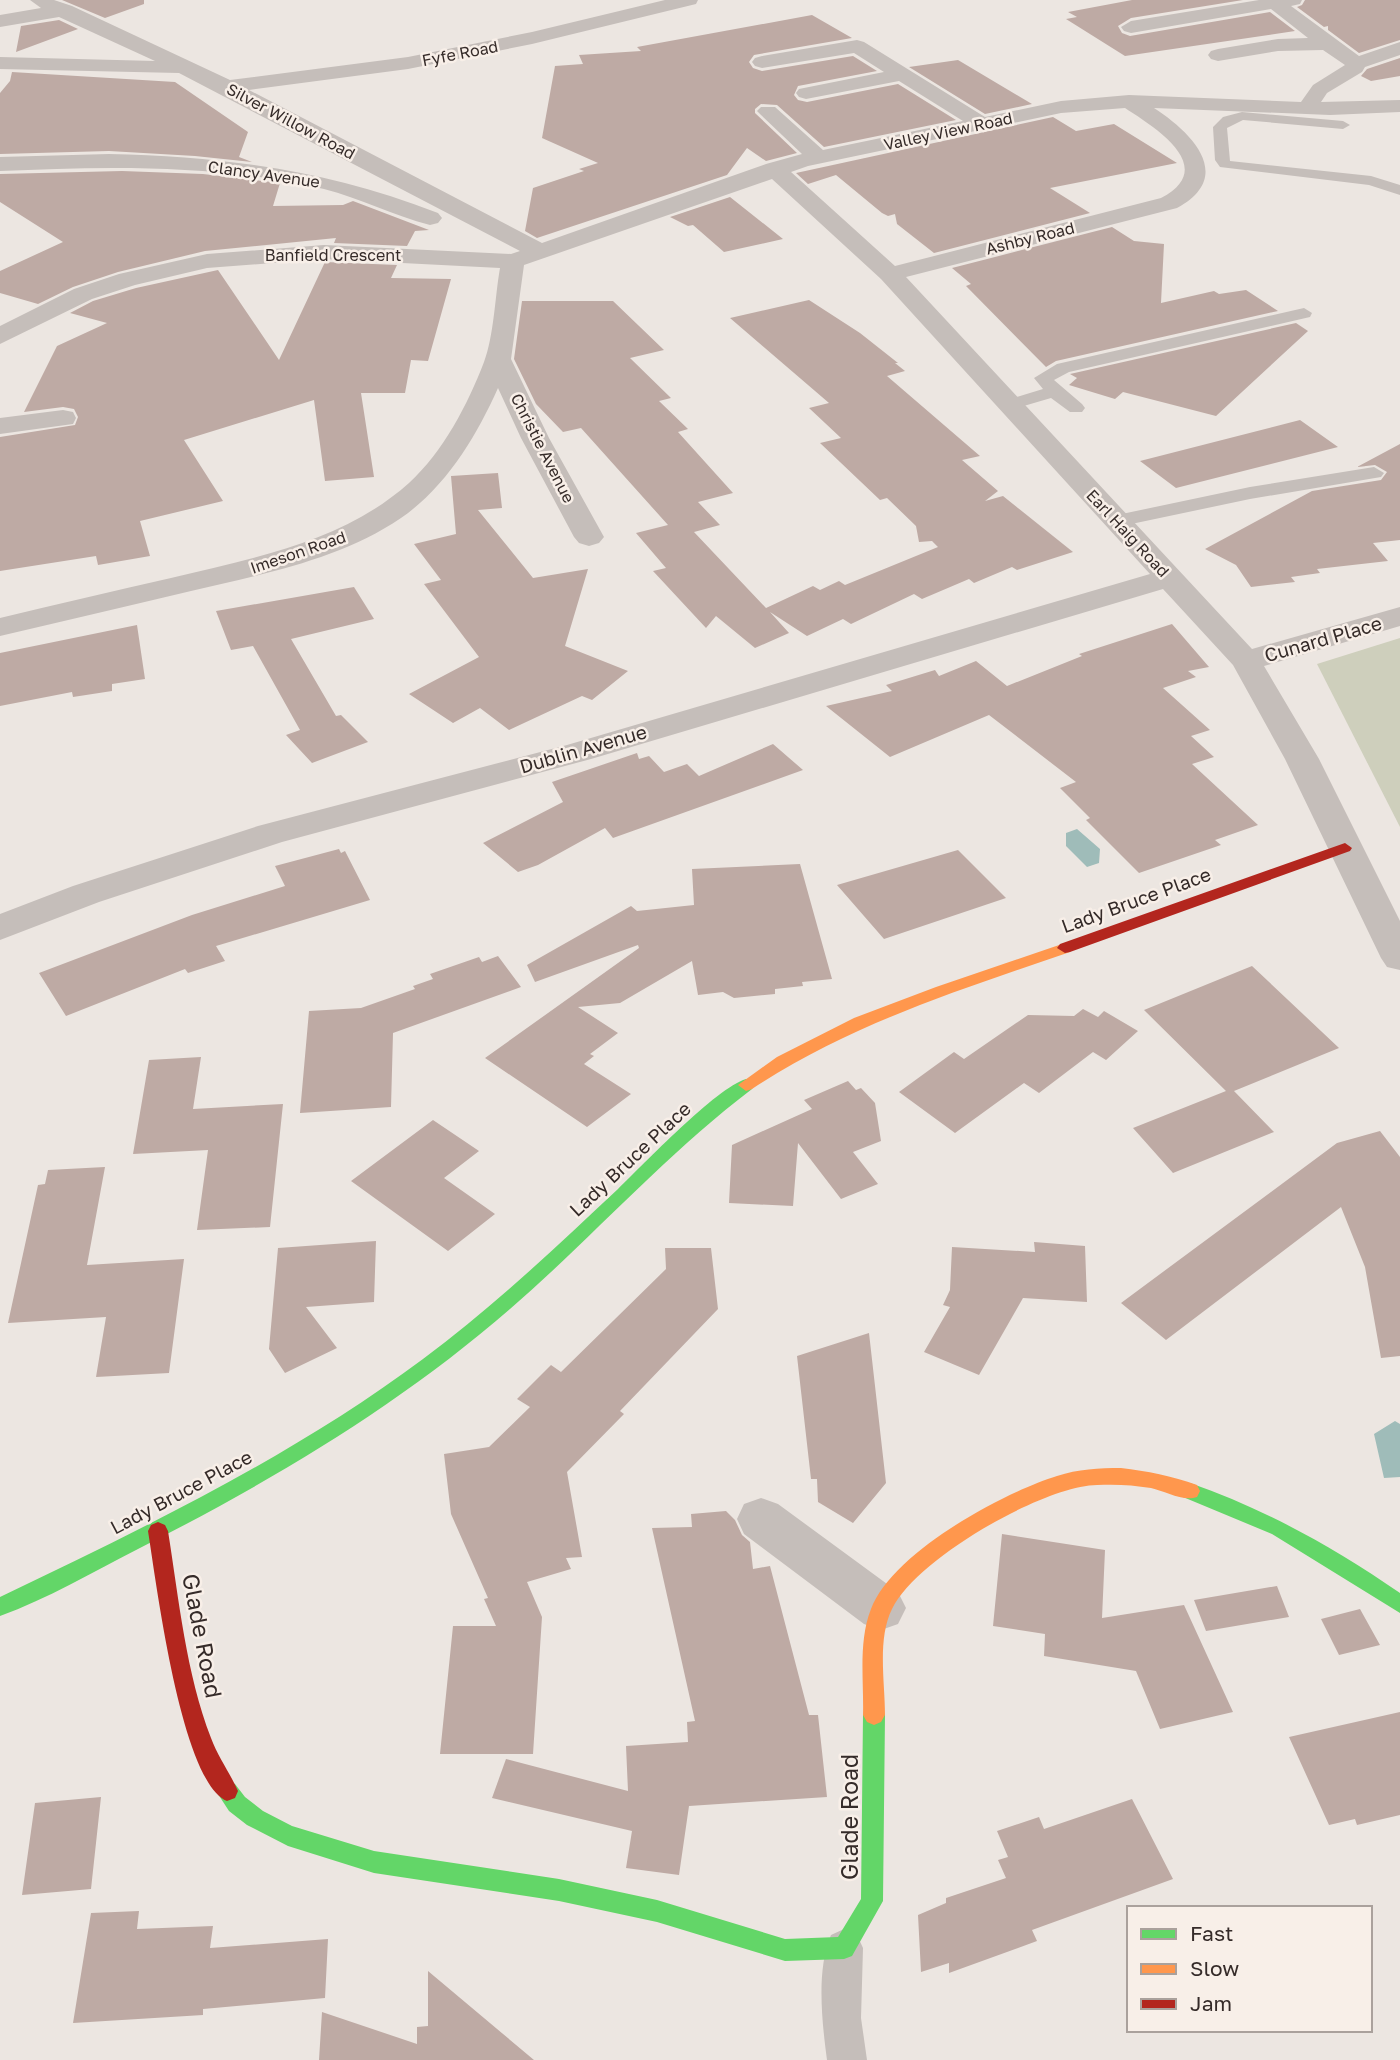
<svg xmlns="http://www.w3.org/2000/svg" width="1400" height="2060" viewBox="0 0 1400 2060" font-family="'Golos Text',sans-serif">
  <style>
    .green { fill: #cecfbc }
    .water { fill: #9fbcb9 }
    .building { fill: #beaaa4 }
    .lines { fill: none; stroke-linecap: round; stroke-linejoin: round }
    .lane { fill: #c5beba; fill-rule: evenodd }
    .street { fill: #c5beba; fill-rule: evenodd }
    .fast { fill: #63d668; fill-rule: evenodd }
    .slow { fill: #ff974d; fill-rule: evenodd }
    .jam { fill: #b3261e; fill-rule: evenodd }
    .labels { text-anchor: middle; stroke-width: 5; stroke-linejoin: round; paint-order: stroke }
    .far-street-label { font-size: 16px; fill: #352b29; stroke: #f8efe8 }
    .street-label { font-size: 19px; fill: #352b29; stroke: #f8efe8 }
    .near-street-label { font-size: 23px; fill: #352b29; stroke: #f8efe8 }
  </style>
  <rect width="100%" height="100%" fill="#ece6e1"/>
  <path class="green" d="M1400 638V827L1317 664Z"/>
  <path class="water" d="M1077 829 1100 849 1099 863 1087 867 1066 846V833Z
    M1395 1421 1400 1424V1477L1384 1478 1374 1434Z"/>
  <path class="building" d="M62 0H144V4L105 18Z
    M1132 0H1243L1131 18 1118 26 1122 33 1130 36 1270 12 1295 31 1125 56 1066 19 1077 17 1068 12Z
    M1305 0H1400V40L1359 53 1328 30V26L1324 27 1297 7 1302 5Z
    M812 15 852 38 754 55 749 62 753 68 762 71 853 56 877 71 798 86 794 95 798 100 807 102 898 84 956 120 824 147 777 105 761 104 755 109V113L797 153 766 161 747 148 727 175 537 238 525 231 533 188 584 171 579 169 598 163 542 138 555 66 583 64 579 55 641 51 637 47Z
    M59 20 78 29 16 52 21 26Z
    M1400 58V76L1371 81 1361 76 1367 69Z
    M958 60 1032 104 985 114 909 67Z
    M12 72 175 82 248 132 239 157 252 162 195 156 109 151 0 154V93L10 81Z
    M1053 117 1076 131 1114 124 1177 163 1050 188 1090 213 934 253 897 224 895 214 888 216 882 213 836 175 808 184 796 173Z
    M122 171 203 174 280 183 273 206 343 205 353 201 429 230 415 231 407 246 334 243 336 238 205 251 118 272 73 287 38 304 0 293V271L63 242 0 202V174Z
    M730 197 783 239 724 252 693 225 688 226 670 217Z
    M1112 227 1134 241 1164 244 1161 303 1214 291 1219 294 1246 290 1278 311 1056 361 1046 367 966 286 971 284 952 268Z
    M325 262 397 265 391 278 451 279 428 361 411 360 405 393H361L374 477 325 481 314 400 184 440 223 501 140 521 150 556 98 565 96 556 0 571V437L75 425 78 417 74 409 63 407 24 412 57 346 107 323 70 313 93 301 136 288 218 270 279 360Z
    M809 300 860 333 898 363H895L905 371 887 376 980 456 962 460 998 491 985 501 1003 496 1073 552 1017 570 1012 567 974 583 969 579 922 599 914 594 851 624 843 619 807 636 770 612 789 633 755 648 716 616 706 628 653 571 666 568 636 533 668 525 581 428 563 432 536 404 514 359 522 301H613L664 350 630 358 671 398 659 401 688 429 678 432 733 493 698 502 720 525 694 532 766 608 813 586 820 590 839 581 845 585 938 547 932 541 919 542 916 526 887 498 880 500 820 443 841 438 809 408 829 403 730 318Z
    M1296 323 1308 331 1216 416 1123 392 1115 399 1069 385 1077 378 1070 374Z
    M1300 420 1338 447 1176 488 1140 461Z
    M1400 444V540L1373 543 1388 561 1317 569 1320 573 1291 577 1295 582 1251 587 1236 565 1205 549 1312 491 1381 480 1387 472 1375 465 1357 467Z
    M498 473 502 508 478 510 533 578 588 569 565 646 628 671 592 700 582 696 509 730 480 708 453 723 409 694 479 657 424 584 441 580 414 544 456 534 451 476Z
    M354 587 374 619 291 639 336 716 341 715 368 742 312 763 286 735 300 730 253 646 231 650 216 611Z
    M1172 624 1209 667 1188 671 1196 677 1163 688 1210 730 1191 736 1214 757 1192 764 1258 825 1215 840 1221 845 1139 873 1086 820 1090 818 1060 788 1076 782 989 715 890 757 826 706 892 691 886 685 935 670 939 676 976 661 1007 686 1082 656 1079 654Z
    M137 625 145 679 112 684V691L73 697 72 692 0 706V653Z
    M773 744 803 770 613 838 605 828 538 865 518 872 483 843 563 802 552 782 637 753 639 759 649 756 664 772 687 764 699 776Z
    M339 849 341 853 345 851 370 900 216 946 225 961 188 973 185 969 66 1016 39 973 192 915 285 886 275 866Z
    M958 850 1006 898 884 939 837 885Z
    M800 864 832 979 802 982 803 986 775 989V994L734 998 723 992 698 995 692 961 620 1003 578 1007 618 1033 590 1054 594 1056 584 1064 631 1094 587 1127 485 1058 639 948 638 945 535 982 527 965 631 906 637 911 694 905 692 869Z
    M498 956 521 987 393 1033 391 1107 300 1113 309 1011 361 1008 415 989 413 986 433 979 430 974 479 957 482 962Z
    M1252 966 1339 1048 1234 1091 1274 1132 1173 1173 1133 1128 1226 1091 1144 1010Z
    M1083 1009 1098 1017 1104 1011 1138 1031 1106 1060 1093 1052 1039 1093 1024 1083 955 1133 899 1092 954 1052 964 1059 1028 1015 1074 1016Z
    M201 1057 193 1109 283 1104 270 1227 197 1230 208 1150 133 1154 149 1060Z
    M848 1081 856 1090 861 1088 875 1103 881 1141 853 1152 878 1184 841 1199 798 1143 793 1206 729 1203 732 1145 812 1109 804 1100Z
    M433 1120 479 1151 444 1178 495 1214 448 1251 351 1181Z
    M1380 1131 1400 1157V1356L1381 1358 1365 1267 1341 1207 1166 1340 1121 1303 1337 1143Z
    M105 1167 87 1265 184 1259 169 1373 96 1377 106 1317 8 1323 38 1185 45 1184 48 1170Z
    M376 1241 374 1302 306 1307 337 1348 285 1373 269 1349 278 1248Z
    M1034 1242 1085 1246 1087 1302 1023 1298 979 1375 924 1352 950 1307 943 1305 950 1290 952 1247 1035 1252Z
    M665 1248H711L718 1309 620 1411 624 1414 567 1472 582 1557 566 1558 571 1569 527 1582 542 1617 533 1754H440L453 1626H496L484 1599 488 1598 451 1514 444 1454 489 1447 530 1407 517 1399 551 1365 561 1372 666 1269Z
    M869 1333 886 1483 853 1523 818 1502 817 1479H811L797 1356Z
    M726 1511 735 1520 742 1535 750 1542 753 1569 770 1566 809 1715H818L827 1797 689 1806 679 1875 626 1868 632 1831 492 1798 506 1759 628 1791 626 1746 688 1742 687 1722 695 1721 652 1528 692 1527 691 1514Z
    M1002 1534 1105 1550 1102 1618 1184 1605 1233 1712 1160 1729 1136 1671 1044 1656 1045 1634 993 1626Z
    M1277 1586 1289 1617 1206 1631 1194 1600Z
    M1360 1609 1380 1645 1339 1655 1321 1619Z
    M1400 1712V1815L1357 1825 1355 1819 1329 1825 1289 1737Z
    M101 1797 91 1889 22 1895 35 1803Z
    M1132 1799 1173 1879 1032 1930 1037 1941 949 1973V1963L921 1972 918 1915 946 1903V1898L1006 1878 998 1860 1008 1857 997 1831 1039 1817 1044 1829Z
    M139 1911 137 1929 213 1926 210 1948 328 1939 325 1998 203 2009V2015L73 2023 91 1913Z
    M428 1971 534 2060H319L322 2012 417 2044V2027L428 2026Z"/>
  <g class="lines">
    <path class="lane" d="M1242 112 1343 121 1350 125 1343 129 1243 120 1227 128 1230 161 1371 176 1400 185V195L1369 185 1220 167 1215 160 1213 127 1223 117Z
      M1304 308 1312 313 1310 317 1069 372 1054 380 1082 404 1085 408 1082 412H1070L1051 398 1010 410 1001 405 1004 401 1043 389 1034 378 1057 364Z
      M1374 467 1384 473 1381 477 1250 499 1117 527 1107 521 1117 515 1250 487Z
      M844 1929 857 1935 863 1948 861 2018 867 2060H827C822 2022 816 1970 831 1935Z"/>
    <path class="street" d="M30 0H54L72 6 230 80 408 57 532 32 665 0H698L696 4 532 44 408 69 249 90 542 243 766 164 802 154 761 115 757 111 761 107H775L823 150 963 121 899 81 806 99 799 97 796 93 799 89 884 72 854 53 762 68 755 66 752 62 755 58 762 56 857 40 864 42 985 117 1061 101 1129 95 1301 102 1313 85 1345 65 1323 50 1278 51 1218 61 1211 59 1208 55 1211 51 1218 49 1278 39 1308 38 1271 9 1131 33 1124 31 1121 27 1131 21 1259 0H1302L1300 4 1291 6 1359 56 1400 42V55L1365 67 1362 72 1327 93 1321 102 1400 100V112L1330 115 1154 108C1191 132 1236 176 1177 208L906 277 1252 649 1400 607V626L1264 666 1319 759 1400 921V970L1387 967 1381 958 1285 759 1233 665 1163 589 591 759 282 842 99 902 0 940V914L73 886 258 826 567 745 1150 574 881 279 772 179 524 265 511 359 549 438 604 537 599 543 589 546 579 543 574 537 521 438 498 388C476 437 446 487 401 518 339 560 263 574 191 591 128 606 64 621 0 636V618C57 604 114 591 171 578 254 558 343 542 409 483 443 452 468 404 484 362 494 336 495 296 500 268L324 259 207 268 135 285 92 299 0 344V326L74 289 119 274 207 254 324 245 511 254 520 251 179 73 0 69V57L155 61 59 17 0 27V15L41 8ZM1125 108C1154 127 1220 167 1161 198L895 266 791 172 808 166 1061 113Z
      M109 154C228 157 326 170 438 213L442 218 438 223 430 225C394 216 360 198 324 189 218 164 108 166 0 171V157Z
      M63 410 73 412 76 418 73 424 0 434V418Z
      M761 1498 778 1504 898 1592 906 1608 898 1624 881 1630 864 1624 744 1534 737 1519 744 1504Z"/>
    <path class="fast" d="M746 1079 752 1081 754 1085 752 1089C665 1155 592 1238 510 1309 397 1407 270 1482 138 1549 93 1572 47 1599 0 1616V1597C146 1527 293 1456 423 1359 492 1308 555 1248 618 1189 644 1164 716 1088 746 1079Z
      M1190 1483C1267 1510 1333 1547 1400 1593V1613L1272 1534 1183 1497 1180 1491 1183 1485Z
      M874 1705 881 1708 885 1715 883 1901 852 1956 844 1959 785 1961 657 1922 559 1901 374 1873 288 1846 247 1825 229 1811 216 1791 219 1784 227 1781 235 1784 245 1797 263 1811 292 1826 374 1851 559 1879 657 1900 785 1939 838 1937 861 1899 863 1715 867 1708Z"/>
    <path class="slow" d="M1065 943 1073 948 1070 952C960 990 850 1024 752 1089L746 1091 738 1085 777 1057 854 1018 936 987Z
      M1121 1468C1147 1471 1172 1476 1197 1485L1200 1491 1197 1497C1183 1502 1165 1491 1151 1488 1133 1485 1116 1484 1097 1485 1043 1486 916 1559 892 1609 877 1639 885 1682 885 1715L881 1722 874 1725 867 1722 863 1715C864 1681 858 1642 871 1609 892 1553 1002 1493 1057 1476 1078 1469 1099 1468 1121 1468Z"/>
    <path class="jam" d="M1345 843 1352 848 1350 851 1070 952 1065 953 1057 948 1060 944Z
      M158 1522 165 1525 168 1531C179 1600 186 1673 211 1738 218 1757 230 1773 238 1791L235 1798 227 1801C181 1783 156 1580 148 1531L151 1525Z"/>
  </g>
  <g class="labels">
    <g class="far-street-label">
      <text transform="translate(460 53) rotate(-11)" y="6">Fyfe Road</text>
      <text transform="translate(291 121) rotate(28)" y="6">Silver Willow Road</text>
      <text transform="translate(948 131) rotate(-12)" y="6">Valley View Road</text>
      <text transform="translate(264 174) rotate(8)" y="6">Clancy Avenue</text>
      <text transform="translate(1030 238) rotate(-14)" y="6">Ashby Road</text>
      <text x="333" y="261">Banfield Crescent</text>
      <text transform="translate(543 448) rotate(63)" y="6">Christie Avenue</text>
      <text transform="translate(1128 533) rotate(47)" y="6">Earl Haig Road</text>
      <text transform="translate(298 552) rotate(-19)" y="6">Imeson Road</text>
    </g>
    <g class="street-label">
      <text transform="translate(1323 639) rotate(-16)" y="7">Cunard Place</text>
      <text transform="translate(583 749) rotate(-16)" y="7">Dublin Avenue</text>
      <text transform="translate(1136 900) rotate(-20)" y="7">Lady Bruce Place</text>
      <text transform="translate(630 1159) rotate(-43)" y="7">Lady Bruce Place</text>
      <text transform="translate(181 1492) rotate(-28)" y="7">Lady Bruce Place</text>
    </g>
    <g class="near-street-label">
      <text transform="translate(202 1636) rotate(79)" y="8">Glade Road</text>
      <text transform="translate(850 1817) rotate(-90)" y="8">Glade Road</text>
    </g>
  </g>
  <rect x="1127" y="1906" width="245" height="126" fill="#f8efe8" stroke="#aaa19c" stroke-width="2"/>
  <rect x="1141" y="1929" width="35" height="10" fill="#63d668" stroke="#aaa19c" stroke-width="2"/>
  <text x="1190" y="1941" font-size="21" fill="#352b29">Fast</text>
  <rect x="1141" y="1964" width="35" height="10" fill="#ff974d" stroke="#aaa19c" stroke-width="2"/>
  <text x="1190" y="1976" font-size="21" fill="#352b29">Slow</text>
  <rect x="1141" y="1999" width="35" height="10" fill="#b3261e" stroke="#aaa19c" stroke-width="2"/>
  <text x="1190" y="2011" font-size="21" fill="#352b29">Jam</text>
</svg>
